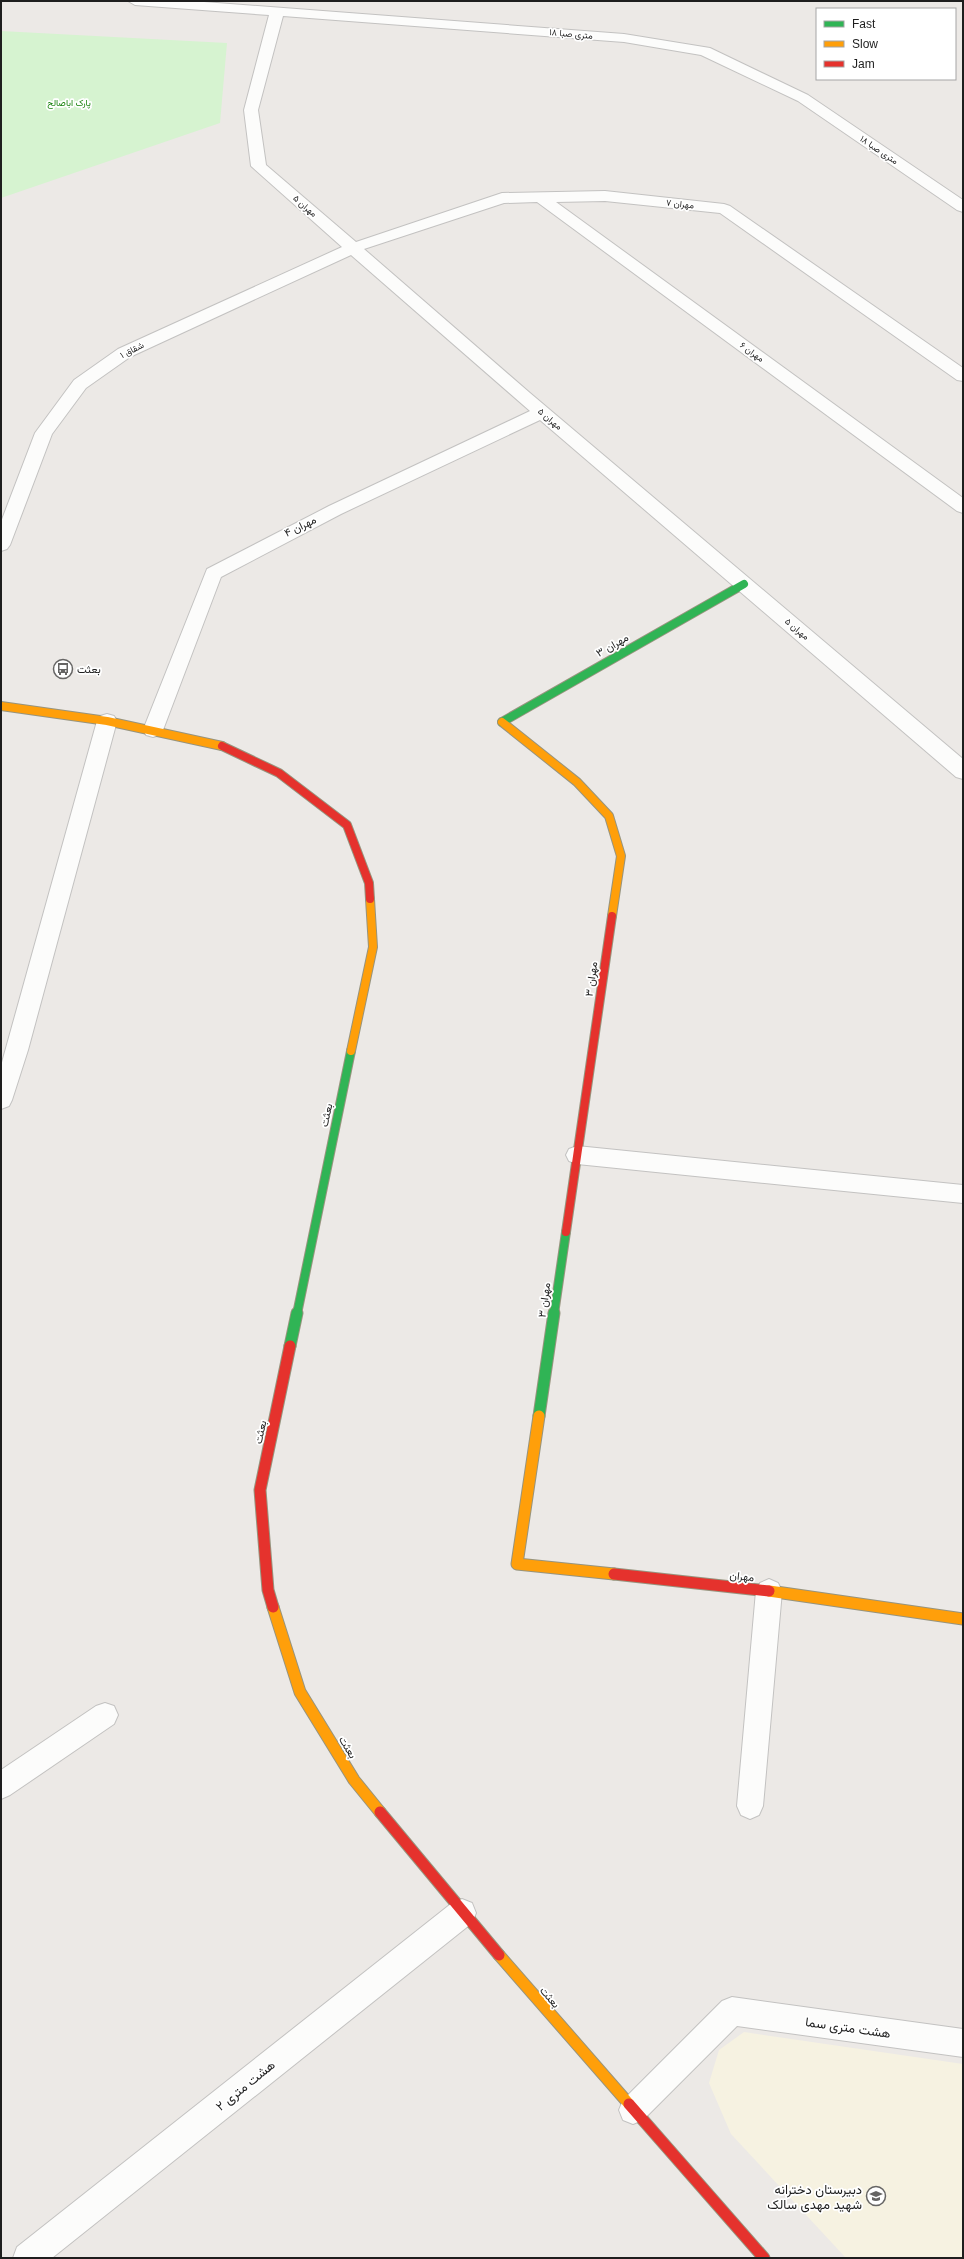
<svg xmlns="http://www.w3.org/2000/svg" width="964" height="2259" viewBox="0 0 964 2259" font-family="Arial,Vazirmatn,sans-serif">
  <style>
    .education { fill: #f6f2e1 }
    .park { fill: #d6f3d0 }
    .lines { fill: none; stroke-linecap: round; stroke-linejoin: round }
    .street-casing { stroke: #c3c2c1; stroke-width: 2 }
    .fast-far1-casing { stroke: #97947e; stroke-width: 10 }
    .fast-casing { stroke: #97947e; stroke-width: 13 }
    .slow-far1-casing { stroke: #97947e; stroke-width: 10 }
    .slow-casing { stroke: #97947e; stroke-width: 13 }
    .jam-far1-casing { stroke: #97947e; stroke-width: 10 }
    .jam-casing { stroke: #97947e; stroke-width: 13 }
    .street { fill: #fcfcfb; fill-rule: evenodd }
    .fast-far1 { stroke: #30b455; stroke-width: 8 }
    .fast { stroke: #30b455; stroke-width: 11 }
    .slow-far1 { stroke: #ff9f0a; stroke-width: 8 }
    .slow { stroke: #ff9f0a; stroke-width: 11 }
    .jam-far1 { stroke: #e5322d; stroke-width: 8 }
    .jam { stroke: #e5322d; stroke-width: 11 }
    .labels { text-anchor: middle; stroke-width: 3.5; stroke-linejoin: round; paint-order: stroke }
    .far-street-label { font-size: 9px; fill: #1e1e1e; stroke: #fff }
    .far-park-label { font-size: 9px; fill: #138008; stroke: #fff }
    .street-label { font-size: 11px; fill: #1e1e1e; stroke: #fff }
    .poi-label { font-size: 11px; fill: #1e1e1e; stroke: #fff; text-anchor: start }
    .near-street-label { font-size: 13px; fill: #1e1e1e; stroke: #fff }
    .near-poi-label { font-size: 13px; fill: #1e1e1e; stroke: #fff; text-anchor: end }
  </style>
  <rect width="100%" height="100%" fill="#ece9e6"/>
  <path class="education" d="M744 2032 963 2064V2258H846L731 2134 709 2083 719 2050Z"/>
  <path class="park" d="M1 31 227 43 220 123 1 198Z"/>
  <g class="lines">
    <defs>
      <path id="street" d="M128 1H191L624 34 710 48 808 95 963 200V212L957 210 798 101 701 55 624 42 283 16 258 110 266 165 356 242 502 193 605 191 724 204 730 206 963 368V381L957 380 720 213 605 201 556 202 963 498V513L957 511 537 202 504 203 364 249 530 393 963 759V779L956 777 540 420 341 514 221 577 163 730 160 735 153 737 146 735 143 730 207 569 329 506 530 411 351 255 130 357 86 388 52 434 10 545 7 549 1 551V522L35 433 74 380 118 349 342 247 251 166 244 110 269 15 135 5Z
        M107 714 114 716 117 721 28 1050 12 1100 9 1106 1 1109V1066L97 721 100 716Z
        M577 1146 963 1185V1203L577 1164 569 1161 566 1155 569 1149Z
        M769 1579 778 1583 782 1591 763 1806 759 1815 750 1819 741 1815 737 1806 756 1591 760 1583Z
        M105 1703 114 1706 118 1715 114 1724 10 1795 1 1799V1770L96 1706Z
        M462 1899 472 1903 476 1913 472 1923 52 2258H13L17 2247 452 1903Z
        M732 1997 963 2029V2057L737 2026 643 2120 633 2124 623 2120 619 2110 623 2100 722 2001Z"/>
      <path id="fast-far1" d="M502 722 744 584
        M297 1314 351 1051
        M554 1314 566 1232"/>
      <path id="fast" d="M290 1346 297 1313
        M539 1416 554 1313"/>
      <path id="slow-far1" d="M1 706 107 721 222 746
        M502 722 577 782 609 816 621 856 612 916
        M351 1051 373 947 370 899"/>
      <path id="slow" d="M539 1416 517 1564 614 1574
        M769 1591 963 1619
        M273 1607 300 1692 354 1780 380 1812
        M499 1955 629 2104"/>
      <path id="jam-far1" d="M222 746 279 773 347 825 369 883 370 899
        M566 1232 612 916"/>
      <path id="jam" d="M614 1574 769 1591
        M273 1607 268 1590 260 1490 290 1346
        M380 1812 499 1955
        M629 2104 764 2258"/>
    </defs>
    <use href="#street" class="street-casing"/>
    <use href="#fast-far1" class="fast-far1-casing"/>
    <use href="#fast" class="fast-casing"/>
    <use href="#slow-far1" class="slow-far1-casing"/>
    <use href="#slow" class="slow-casing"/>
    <use href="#jam-far1" class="jam-far1-casing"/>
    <use href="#jam" class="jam-casing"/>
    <use href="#street" class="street"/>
    <use href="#fast-far1" class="fast-far1"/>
    <use href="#fast" class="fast"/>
    <use href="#slow-far1" class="slow-far1"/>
    <use href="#slow" class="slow"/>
    <use href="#jam-far1" class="jam-far1"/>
    <use href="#jam" class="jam"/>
  </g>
  <defs>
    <symbol id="bus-ring" viewBox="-11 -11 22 22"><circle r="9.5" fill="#fff" stroke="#666564" stroke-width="1.5"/><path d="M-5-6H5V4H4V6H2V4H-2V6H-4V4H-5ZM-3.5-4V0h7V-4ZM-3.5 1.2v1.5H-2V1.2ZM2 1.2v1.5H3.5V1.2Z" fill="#666564"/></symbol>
    <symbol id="school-ring" viewBox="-11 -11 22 22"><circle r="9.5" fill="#fff" stroke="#666564" stroke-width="1.5"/><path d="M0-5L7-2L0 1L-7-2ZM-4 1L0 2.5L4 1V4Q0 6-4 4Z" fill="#666564"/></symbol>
  </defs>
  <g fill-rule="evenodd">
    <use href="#bus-ring" x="52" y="658" width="22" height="22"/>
    <use href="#school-ring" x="865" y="2185" width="22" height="22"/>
  </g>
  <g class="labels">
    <g class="far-street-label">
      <text transform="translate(571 34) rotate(5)" y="3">متری صبا ۱۸</text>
      <text transform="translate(879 150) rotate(34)" y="3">متری صبا ۱۸</text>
      <text transform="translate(680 204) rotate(6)" y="3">مهران ۷</text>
      <text transform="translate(305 206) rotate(41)" y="3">مهران ۵</text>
      <text transform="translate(132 350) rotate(-27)" y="3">شقاق ۱</text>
      <text transform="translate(752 352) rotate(36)" y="3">مهران ۶</text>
      <text transform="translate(550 419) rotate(40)" y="3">مهران ۵</text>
      <text transform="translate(797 629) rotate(40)" y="3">مهران ۵</text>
    </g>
    <g class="far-park-label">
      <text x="69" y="106">پارک اباصالح</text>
    </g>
    <g class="street-label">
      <text transform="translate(300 526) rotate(-26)" y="4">مهران ۴</text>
      <text transform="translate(612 645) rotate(-30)" y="4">مهران ۳</text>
      <text transform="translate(591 979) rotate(-82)" y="4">مهران ۳</text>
      <text transform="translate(326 1115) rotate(-78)" y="4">بعثت</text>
      <text transform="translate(544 1300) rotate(-82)" y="4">مهران ۳</text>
      <text transform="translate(260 1432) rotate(-78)" y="4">بعثت</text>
      <text transform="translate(742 1576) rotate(6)" y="4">مهران</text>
      <text transform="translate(348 1747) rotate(59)" y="4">بعثت</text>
      <text transform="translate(550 1997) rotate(49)" y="4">بعثت</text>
    </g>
    <g class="poi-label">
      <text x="77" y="673">بعثت</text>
    </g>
    <g class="near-street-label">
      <text transform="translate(848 2027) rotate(8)" y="5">هشت متری سما</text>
      <text transform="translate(245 2085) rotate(-39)" y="5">هشت متری ۲</text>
    </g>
    <g class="near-poi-label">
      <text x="862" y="2194">دبیرستان دخترانه<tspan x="862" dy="15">شهید مهدی سالک</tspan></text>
    </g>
  </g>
  <rect width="964" height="2259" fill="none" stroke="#1e1e1e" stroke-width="4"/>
  <rect x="816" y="8" width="140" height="72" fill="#ffffff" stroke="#a5a5a5"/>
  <rect x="824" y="21" width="20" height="6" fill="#30b455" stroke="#a5a5a5"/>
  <text x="852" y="28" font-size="12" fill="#1e1e1e">Fast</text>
  <rect x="824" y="41" width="20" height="6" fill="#ff9f0a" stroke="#a5a5a5"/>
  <text x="852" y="48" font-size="12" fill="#1e1e1e">Slow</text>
  <rect x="824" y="61" width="20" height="6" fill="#e5322d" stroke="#a5a5a5"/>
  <text x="852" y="68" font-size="12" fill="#1e1e1e">Jam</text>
</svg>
